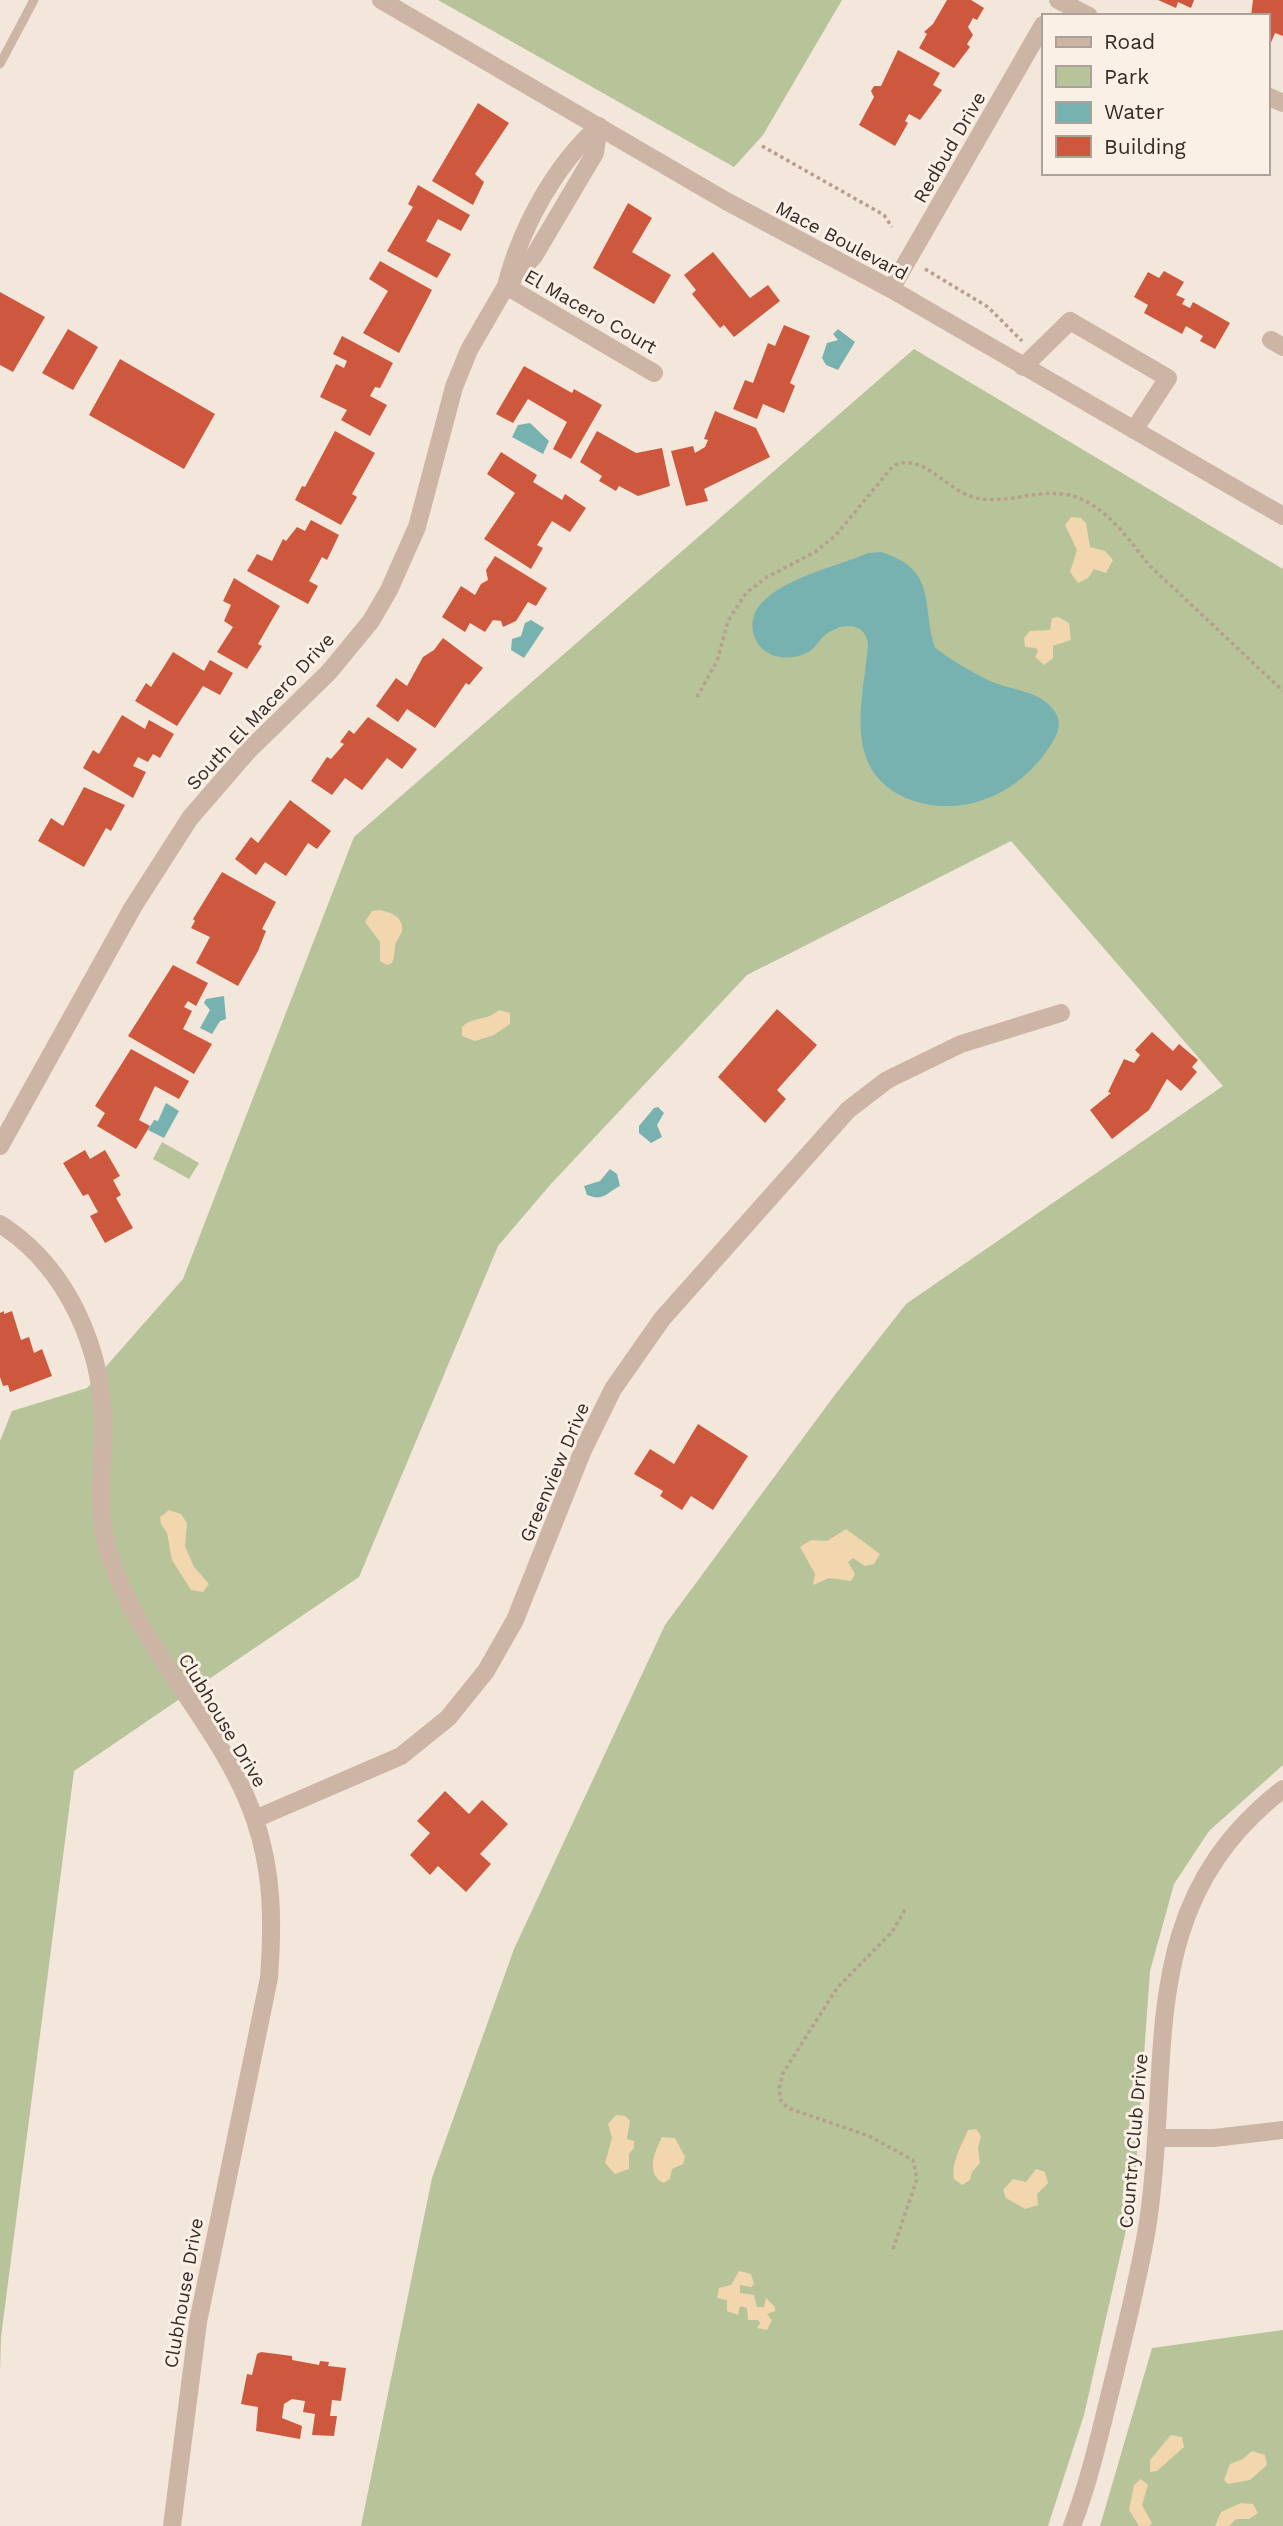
<svg xmlns="http://www.w3.org/2000/svg" width="1283" height="2526" viewBox="0 0 1283 2526" font-family="'Work Sans',sans-serif">
  <style>
    .green { fill: #b7c399 }
    .sand { fill: #f1d6ae }
    .water { fill: #77b2b1 }
    .building { fill: #cd583d }
    .lines { fill: none; stroke-linecap: round; stroke-linejoin: round }
    .path { stroke: #b89e8f; stroke-width: 3.5; stroke-dasharray: 3.5 3.5; stroke-linecap: butt }
    .service { stroke: #ccb5a5; stroke-width: 9 }
    .minor { stroke: #ccb5a5; stroke-width: 18 }
    .tertiary { stroke: #ccb5a5; stroke-width: 18 }
    .labels { text-anchor: middle; stroke-width: 6; stroke-linejoin: round; paint-order: stroke }
    .street-label { font-size: 19px; fill: #372b27; stroke: #faf0e6 }
  </style>
  <rect width="100%" height="100%" fill="#f3e6da"/>
  <path class="green" d="M438 0H842L763 135 734 167Z
    M914 349 1283 569V1765L1209 1831 1174 1884 1150 1971 1134 2195 1084 2415 1048 2526H361L432 2178 514 1949 665 1625 834 1396 906 1304 1223 1086 1011 841 747 975 550 1185 498 1246 359 1577 74 1771 1 2337 0 2373V1441L12 1411 87 1388 183 1279 354 837Z
    M162 1142 199 1163 189 1179 153 1159Z
    M1283 2330V2526H1100L1152 2348Z"/>
  <path class="sand" d="M1071 517 1081 518 1086 523 1090 547 1105 551 1113 560 1106 573 1094 569 1088 578 1078 583 1070 572 1077 550 1065 525Z
    M1058 617 1069 623 1071 640 1053 646V658L1044 665 1035 657 1038 651 1036 648 1025 647 1024 638 1030 631 1050 630 1052 618Z
    M379 910C389 912 404 916 402 931 401 936 396 940 395 946 394 953 395 956 392 963L387 965 380 961V942L365 922 372 911Z
    M499 1010 510 1013V1024L494 1035 475 1041 462 1036V1027C472 1016 486 1022 499 1010Z
    M169 1510 181 1514 187 1523 185 1546 194 1567 209 1584 203 1592 191 1590 172 1560 167 1533 161 1524 160 1517Z
    M846 1529 880 1554 874 1564 865 1566 853 1558 848 1562 855 1574 851 1581 829 1578 813 1585 815 1574 800 1547 811 1540 827 1541Z
    M616 2115 625 2116 630 2121 627 2139 634 2141V2148L629 2154V2169L615 2174 605 2163 612 2138 608 2124Z
    M976 2129 981 2136 978 2148 980 2163 972 2172 970 2180 962 2185 954 2179C951 2161 962 2145 968 2130Z
    M662 2137 675 2138 685 2157 683 2164 672 2169 670 2179 663 2183C645 2173 655 2151 662 2137Z
    M1036 2169 1045 2172 1048 2183 1037 2194 1038 2205 1025 2209 1006 2198 1003 2190 1013 2179 1026 2182Z
    M739 2271 751 2274 754 2284 751 2287 740 2285V2293L754 2295 757 2307H764L766 2298 775 2307V2311L767 2314 772 2320 767 2330 757 2328 760 2323 758 2320H748L747 2308 740 2306 738 2315 727 2311V2300L717 2298 719 2288 731 2285Z
    M1171 2435 1182 2437 1184 2447 1157 2471 1150 2472V2460Z
    M1252 2451 1265 2455 1267 2465 1250 2480 1228 2484 1224 2480 1230 2464 1243 2459Z
    M1141 2479 1148 2485 1142 2505 1152 2523 1149 2526H1139L1129 2510 1134 2485Z
    M1241 2503 1253 2504 1258 2513 1249 2519H1236L1229 2526H1215L1221 2512Z"/>
  <path class="water" d="M838 329 855 342 838 370 826 365 822 358 827 343 838 340 833 334Z
    M530 423 549 441 543 454 512 437 518 425Z
    M881 552C938 570 921 603 935 648 953 661 970 671 990 681 1012 691 1048 691 1058 718 1062 730 1052 743 1046 752 1015 795 962 818 911 800 891 793 873 778 866 757 854 723 865 681 868 646 867 621 841 622 825 635 819 640 816 647 810 651 792 662 764 660 755 638 735 587 836 568 868 553Z
    M531 620 544 628 524 658 511 650 512 639 521 636 525 623Z
    M224 996 226 1019 220 1021 212 1034 200 1028 210 1010 204 1003 206 999Z
    M166 1103 179 1111 164 1138 148 1130 154 1120 158 1121Z
    M658 1107 664 1113 657 1125 662 1137 651 1143 639 1133V1126L654 1108Z
    M610 1169 617 1174 620 1186C607 1192 604 1202 587 1195L584 1186 600 1181Z"/>
  <path class="building" d="M947 0H971L984 8 977 20 973 18 968 27 973 35 967 44 970 47 954 68 919 48 927 34 924 32 933 24Z
    M1158 0H1194L1191 8 1178 2 1176 8Z
    M1253 0H1283V36L1275 33 1267 52V16H1251Z
    M898 50 940 73 933 85 942 90 920 120 909 114 905 121 908 123 895 146 859 125 874 97 871 91 874 86H881Z
    M478 103 509 123 475 174 484 182 473 205 432 181Z
    M418 185 470 215 461 231 438 219 426 241 451 254 437 278 387 251 413 207 408 204Z
    M628 203 652 218 632 252 671 275 654 304 593 268Z
    M713 252 750 298 768 285 780 301 734 337 724 325 720 328 692 294 696 290 684 275Z
    M380 261 432 290 399 353 363 333 388 291 369 279Z
    M1164 271 1184 282 1176 295 1185 299 1182 304 1190 308 1193 302 1230 323 1215 349 1200 341 1203 336 1186 326 1182 334 1144 313 1148 305 1134 297 1148 272 1159 278Z
    M0 292 45 317 13 372 0 365Z
    M784 325 810 336 790 383 795 386 784 413 763 404 757 419 733 409 745 380 753 383 768 343 775 346Z
    M68 329 98 347 73 390 42 373Z
    M342 336 393 363 380 388 375 387 370 396 387 405 370 436 341 420 347 410 320 397 336 364 344 368 347 361 333 354Z
    M120 359 215 414 184 469 89 415Z
    M524 366 572 393 574 389 602 405 571 459 553 449 567 422 528 399 513 423 496 414Z
    M715 411 756 428 770 457 704 489 708 501 686 506 671 451 693 446 695 453 705 447 708 440 704 439Z
    M335 431 375 453 352 494 357 497 341 525 295 500 302 486 305 487Z
    M597 431 636 453 662 448 670 486 638 496 619 486 616 491 599 481 602 476 580 462Z
    M501 452 537 475 533 482 562 500 565 494 586 508 570 532 552 521 537 545 543 548 531 569 484 539 515 493 487 474Z
    M311 520 339 535 327 560 322 557 309 581 318 586 308 604 247 571 257 554 272 561 283 539 286 541 297 527 305 531Z
    M495 556 547 588 536 606 528 602 516 621 503 627 501 621 493 620 485 632 470 623 465 632 442 617 461 586 475 595 481 584 488 580 486 570Z
    M234 578 280 606 258 644 262 646 247 669 217 652 233 627 224 621 231 605 223 601Z
    M443 638 483 668 469 685 466 683 435 728 407 709 398 722 376 706 396 678 407 686 423 657 434 650Z
    M173 652 204 671 210 660 233 673 220 695 203 686 177 726 135 701 146 683 151 687Z
    M122 715 145 729 149 720 174 734 160 758 153 754 148 762 138 757 133 766 146 772 133 798 83 768 93 750 99 754Z
    M368 717 417 749 402 769 387 758 362 790 345 778 332 795 311 781 327 757 331 759 344 744 340 742 349 730 354 734Z
    M84 787 125 805 111 831 106 828 84 867 38 841 51 818 63 826Z
    M290 800 331 831 317 849 308 843 286 876 265 862 256 875 235 859 251 837 258 843Z
    M222 872 276 902 262 929 266 931 258 951 238 986 196 963 210 937 191 928 195 921 193 919Z
    M173 965 208 983 196 1006 188 1001 184 1007 192 1011 183 1029 212 1044 194 1074 128 1036Z
    M777 1009 817 1045 777 1090 786 1099 765 1123 718 1077Z
    M1152 1032 1173 1051 1179 1044 1198 1060 1192 1067 1197 1072 1181 1091 1167 1079 1149 1110 1112 1139 1090 1110 1111 1093 1108 1092 1124 1059 1134 1063 1140 1055 1135 1050Z
    M131 1049 189 1081 179 1099 155 1086 139 1120 150 1126 136 1149 97 1126 105 1113 95 1106Z
    M85 1150 90 1159 105 1150 120 1176 113 1180 121 1195 116 1198 133 1228 105 1243 90 1216 98 1212 88 1194 83 1196 63 1163Z
    M4 1311V1314L12 1311 21 1340 29 1337 34 1353 42 1349 52 1376 10 1392 8 1385 3 1386 0 1377V1313Z
    M698 1424 748 1456 713 1510 691 1496 682 1510 660 1496 663 1491 634 1474 650 1449 674 1464Z
    M445 1791 469 1814 482 1800 508 1824 480 1854 491 1864 466 1892 438 1866 430 1875 410 1855 430 1833 417 1821Z
    M261 2352 292 2356V2360L319 2365 320 2361 329 2362 328 2366 346 2368 341 2401 332 2400 330 2416H337L334 2436 312 2435 315 2414 303 2412 305 2401 292 2399 284 2404 282 2418 302 2426 300 2439 256 2431 258 2407 241 2404 247 2374 252 2375 257 2354Z"/>
  <g class="lines">
    <path class="path" d="M762 146 884 215 892 227
      M925 269 988 307 1022 341
      M697 697 717 661 728 621 746 593 767 577 815 552 836 535 893 466C922 451 946 490 973 497 1007 507 1043 484 1079 498 1107 509 1130 540 1148 564L1283 691
      M893 2249 917 2179 913 2160 869 2136 788 2108 781 2101 779 2088 783 2073 837 1988 892 1932 906 1908"/>
    <path class="service" d="M0 64 34 0"/>
    <path class="minor" d="M1058 0 1089 16
      M1267 96 1283 103
      M507 282C522 226 555 165 599 126
      M506 286 654 373
      M891 289 1043 25
      M1271 340 1283 347
      M1023 367 1070 321 1168 378 1134 430
      M0 1146 133 907 190 818 248 751 329 672 371 621 389 590 417 527 454 387 469 350 506 286 534 256 595 153 599 126
      M0 1224C68 1267 104 1351 103 1429 103 1471 96 1509 108 1550 137 1650 222 1723 255 1820 273 1873 273 1923 269 1978L198 2322 172 2526
      M255 1819 401 1756 448 1718 486 1671 515 1620 583 1450 613 1389 662 1319 848 1110 887 1080 961 1044 1061 1013
      M1156 2138H1214L1283 2130
      M1072 2526C1091 2477 1102 2424 1115 2373 1127 2323 1140 2273 1148 2222 1173 2057 1132 1906 1283 1789"/>
    <path class="tertiary" d="M381 0 726 201 891 289 1283 516"/>
  </g>
  <g class="labels">
    <g class="street-label">
      <text transform="translate(949 147) rotate(-60)" y="7">Redbud Drive</text>
      <text transform="translate(842 240) rotate(28)" y="7">Mace Boulevard</text>
      <text transform="translate(591 311) rotate(30)" y="7">El Macero Court</text>
      <text transform="translate(260 711) rotate(-47)" y="7">South El Macero Drive</text>
      <text transform="translate(554 1472) rotate(-67)" y="7">Greenview Drive</text>
      <text transform="translate(223 1720) rotate(59)" y="7">Clubhouse Drive</text>
      <text transform="translate(1133 2141) rotate(-85)" y="7">Country Club Drive</text>
      <text transform="translate(183 2293) rotate(-80)" y="7">Clubhouse Drive</text>
    </g>
  </g>
  <rect x="1042" y="14" width="228" height="161" fill="#faf0e6" stroke="#aca19a" stroke-width="2"/>
  <rect x="1056" y="37" width="35" height="10" fill="#ccb5a5" stroke="#aca19a" stroke-width="2"/>
  <text x="1104" y="49" font-size="21" fill="#372b27">Road</text>
  <rect x="1056" y="66" width="35" height="21" fill="#b7c399" stroke="#aca19a" stroke-width="2"/>
  <text x="1104" y="84" font-size="21" fill="#372b27">Park</text>
  <rect x="1056" y="102" width="35" height="21" fill="#77b2b1" stroke="#aca19a" stroke-width="2"/>
  <text x="1104" y="119" font-size="21" fill="#372b27">Water</text>
  <rect x="1056" y="136" width="35" height="21" fill="#cd583d" stroke="#aca19a" stroke-width="2"/>
  <text x="1104" y="154" font-size="21" fill="#372b27">Building</text>
</svg>
